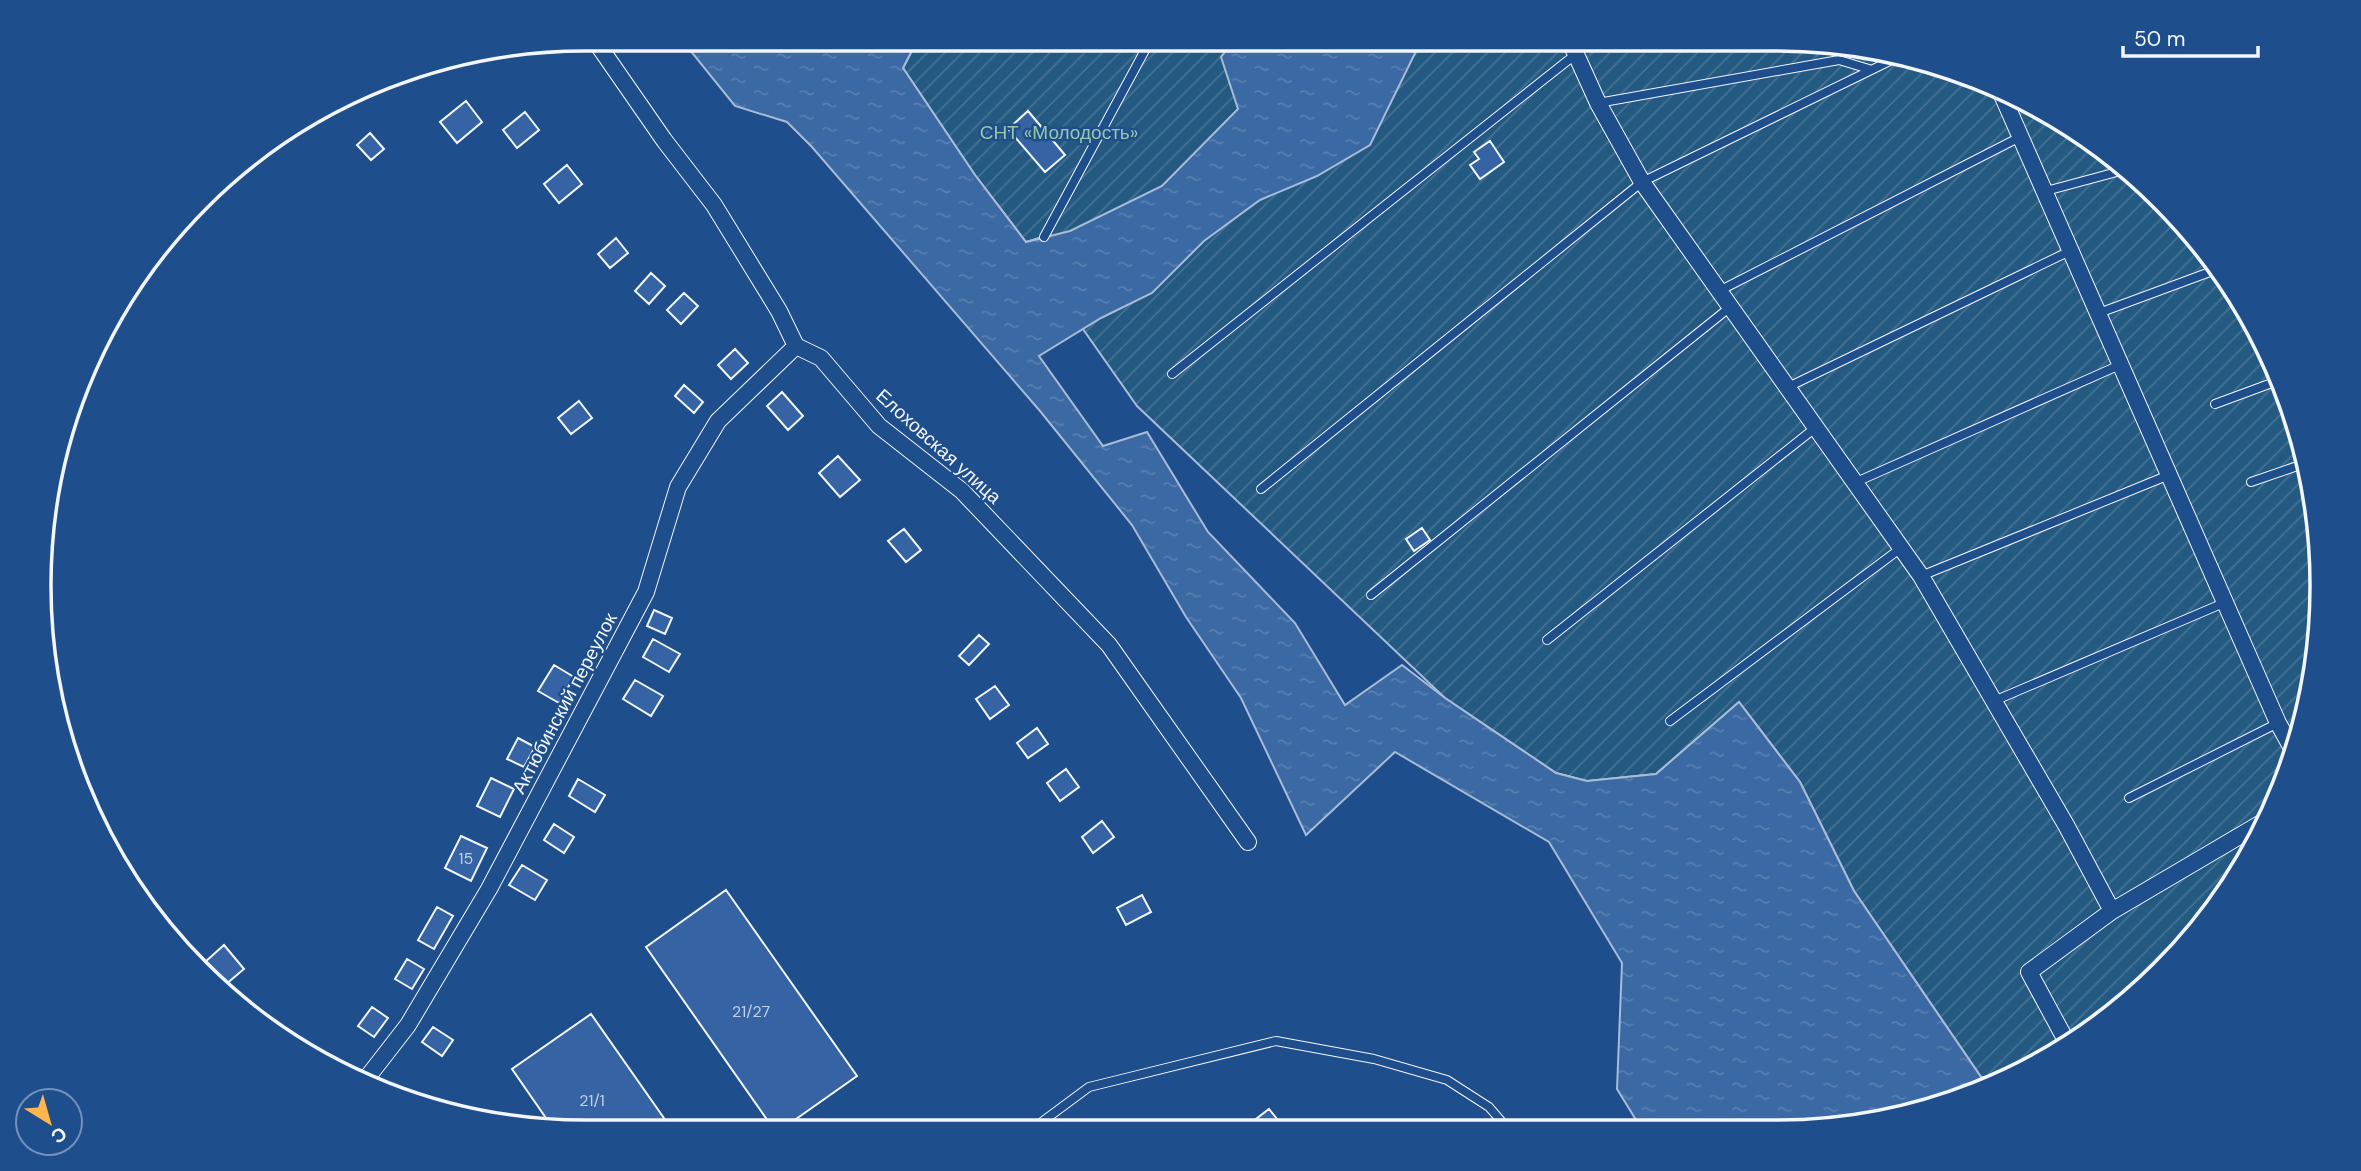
<svg xmlns="http://www.w3.org/2000/svg" width="2361" height="1171" viewBox="0 0 2361 1171" font-family="'DM Sans',sans-serif">
  <style>
    .garden { fill: url(#garden-furrows); stroke: #a8bbd7; stroke-width: 2 }
    .water { fill: url(#water-ripples); stroke: #a8bbd7; stroke-width: 2 }
    .building { fill: #3563a3; stroke: #f2f6ff; stroke-width: 2 }
    .lines { fill: none; stroke-linecap: round; stroke-linejoin: round }
    .lane-casing { stroke: #f2f6ff; stroke-width: 10 }
    .street-casing { stroke: #f2f6ff; stroke-width: 18 }
    .lane { stroke: #1f4e8c; stroke-width: 8 }
    .street { stroke: #1f4e8c; stroke-width: 16 }
    .labels { text-anchor: middle; stroke-width: 5; stroke-linejoin: round; paint-order: stroke }
    .number-label { font-size: 16px; fill: #c3d1e8 }
    .park-label { font-size: 19px; fill: #97c8a6; stroke: #1f4e8c }
    .street-label { font-size: 19px; fill: #f2f6ff; stroke: #1f4e8c }
    .rim { fill: none; stroke: #f2f6ff; stroke-width: 3.5 }
  </style>
  <defs>
    <pattern id="garden-furrows" width="10" height="10" patternUnits="userSpaceOnUse" patternTransform="scale(1.75)"><rect width="10" height="10" fill="#245a82"/><path d="M-1 1l2-2M0 10L10 0M9 11l2-2" fill="none" stroke="#447295"/></pattern>
    <pattern id="water-ripples" width="26" height="14" patternUnits="userSpaceOnUse" patternTransform="scale(1.75)"><rect width="26" height="14" fill="#3b69a3"/><path d="M2 4q2-2 4 0t4 0M15 11q2-2 4 0t4 0" fill="none" stroke="#587fb1"/></pattern>
  </defs>
  <rect width="100%" height="100%" fill="#1f4e8c"/>
  <path class="garden" d="M918 39 1811 40 1917 57 2017 95 2108 151 2186 225 2249 312 2293 409 2318 514 2321 621 2304 727 2266 827 2187 946 2080 1040 2011 1077H1981L1854 891 1800 782 1739 702 1656 774 1587 781 1556 773 1445 698 1137 406 1071 312 1042 237 1026 242 975 175 903 68Z"/>
  <path class="water" d="M681 39H918L903 68 975 175 1026 242 1070 231 1162 186 1238 109 1221 57 1235 39H1422L1370 145 1317 176 1260 200 1204 241 1152 293 1101 318 1039 356 1103 446 1147 432 1208 532 1295 623 1345 705 1402 665 1445 698 1556 773 1587 781 1656 774 1739 702 1800 782 1854 891 1981 1077 1986 1090 1846 1128H1641L1617 1089 1622 963 1549 842 1395 752 1306 835 1241 698 1186 617 1132 525 1040 411 812 147 787 122 735 106Z"/>
  <path class="building" d="M466 101 482 122 457 143 440 122Z
    M1028 111 1065 155 1045 172 1008 129Z
    M525 112 539 130 517 148 503 130Z
    M370 133 384 149 371 160 357 145Z
    M1490 141 1504 162 1480 179 1470 165 1479 159 1474 152Z
    M567 165 582 184 559 203 544 184Z
    M616 238 628 253 610 268 598 254Z
    M651 273 665 286 649 304 635 291Z
    M684 293 698 306 681 324 667 310Z
    M735 349 748 363 731 379 718 365Z
    M684 385 703 402 694 413 675 396Z
    M782 392 803 416 788 430 767 406Z
    M579 401 592 418 571 434 558 418Z
    M838 456 860 480 840 497 819 473Z
    M1422 528 1430 540 1414 551 1406 539Z
    M904 529 921 550 906 562 888 541Z
    M654 610 672 618 665 634 647 626Z
    M979 635 989 644 969 665 959 656Z
    M653 639 680 654 669 672 643 657Z
    M554 665 574 677 559 703 538 691Z
    M635 680 663 696 651 716 623 699Z
    M995 686 1009 705 990 719 976 699Z
    M1037 728 1048 744 1028 758 1017 743Z
    M518 738 535 747 524 767 507 759Z
    M1066 769 1079 787 1060 801 1047 783Z
    M491 778 514 789 500 817 477 806Z
    M578 779 605 795 595 812 569 796Z
    M1102 821 1114 837 1093 853 1082 837Z
    M554 824 574 837 564 853 544 840Z
    M461 836 487 848 471 881 445 868Z
    M522 865 547 880 535 900 509 885Z
    M726 890 857 1076 779 1131H775L646 947Z
    M1142 895 1151 912 1126 925 1117 908Z
    M437 907 453 916 434 949 418 940Z
    M224 945 244 969 225 985 205 962Z
    M407 959 424 969 412 989 395 979Z
    M372 1007 388 1018 374 1037 358 1026Z
    M591 1014 673 1131H555L512 1069Z
    M433 1027 453 1040 442 1056 422 1042Z
    M1269 1109 1285 1129H1243Z"/>
  <g class="lines">
    <defs>
      <path id="lane" d="M1598 103 1839 60 1869 69
        M2046 191 2128 169
        M1044 237 1151 39
        M1719 291 2022 136
        M2099 313 2218 269
        M1172 374 1576 54
        M1786 388 2072 250
        M2215 404 2280 380
        M2251 482 2306 463
        M1854 483 2122 364
        M1261 489 1642 182 1902 55
        M1921 576 2169 475
        M1371 595 1729 308
        M1547 640 1815 428
        M1994 701 2226 602
        M1670 721 1901 548
        M2129 798 2278 723
        M2093 1025 2100 1022
        M1031 1130 1089 1087 1276 1041 1374 1059 1447 1080 1489 1107 1508 1129"/>
      <path id="street" d="M594 39 664 140 714 205 779 311 796 346 821 358 879 426 962 491 1109 645 1248 842
        M1569 39 1598 103 1642 182 1921 576 2066 825 2112 911
        M1999 88 2278 723 2294 752
        M2069 1046 2029 972 2112 911 2270 818
        M363 1083 408 1025 489 889 646 592 678 487 718 421 796 346"/>
    </defs>
    <use href="#lane" class="lane-casing"/>
    <use href="#street" class="street-casing"/>
    <use href="#lane" class="lane"/>
    <use href="#street" class="street"/>
  </g>
  <g class="labels">
    <g class="number-label">
      <text x="466" y="864">15</text>
      <text x="751" y="1017">21/27</text>
      <text x="592" y="1106">21/1</text>
    </g>
    <g class="park-label">
      <text x="1059" y="139">СНТ «Молодость»</text>
    </g>
    <g class="street-label">
      <text transform="translate(939 446) rotate(42)" y="7">Елоховская улица</text>
      <text transform="translate(564 703) rotate(-62)" y="7">Актюбинский переулок</text>
    </g>
  </g>
  <path d="M0 0H2361V1171H0ZM585 51H1776A534 534 0 0 1 2310 585V586A534 534 0 0 1 1776 1120H585A534 534 0 0 1 51 586V585A534 534 0 0 1 585 51Z" fill="#1f4e8c" fill-rule="evenodd"/>
  <path class="rim" d="M585 51H1776A534 534 0 0 1 2310 585V586A534 534 0 0 1 1776 1120H585A534 534 0 0 1 51 586V585A534 534 0 0 1 585 51Z"/>
  <g transform="translate(49 1122) rotate(143)"><circle r="33" fill="#1f4e8c" stroke="#7391ba" stroke-width="2"/>
  <path d="M0-5L12 26L0 18L-12 26Z" fill="#ffb74d"/>
  <text y="-10" font-size="19" font-weight="bold" text-anchor="middle" fill="#f2f6ff">С</text>
  </g>
  <path d="M2123 46v10h135v-10" fill="none" stroke="#f2f6ff" stroke-width="3.5"/>
  <text x="2134" y="46" font-size="21" fill="#f2f6ff" stroke="#1f4e8c" stroke-width="5" paint-order="stroke">50 m</text>
</svg>
